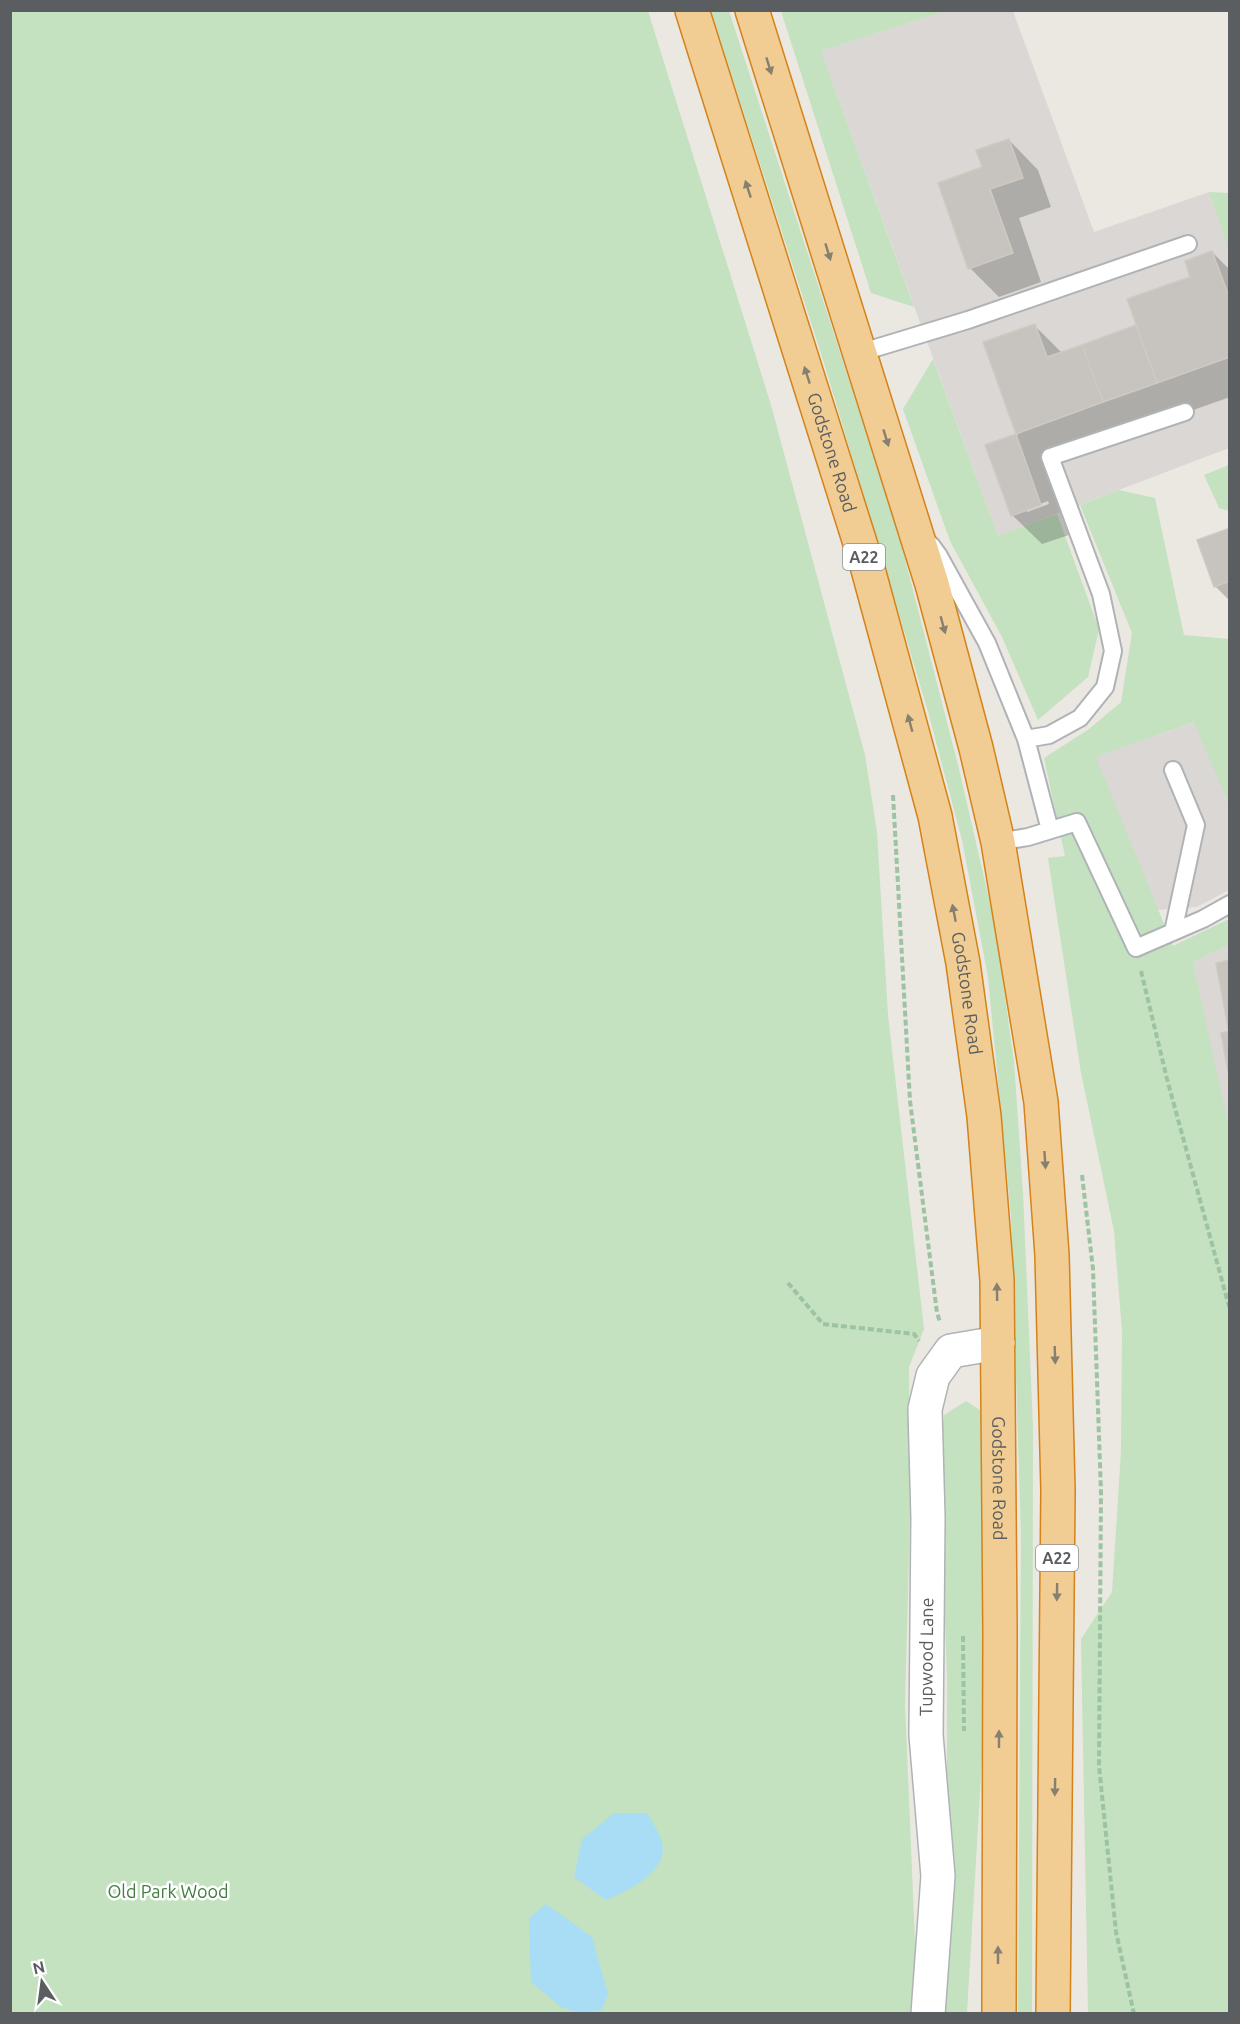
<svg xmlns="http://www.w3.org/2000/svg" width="1240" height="2024" viewBox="0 0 1240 2024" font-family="Ubuntu,sans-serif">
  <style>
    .industrial { fill: #dad7d4 }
    .green { fill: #c4e1c0 }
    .water { fill: #a8ddf5 }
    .shadow { fill: #0003; fill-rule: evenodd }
    .building { fill: #c7c3be; stroke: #cfc9c1; stroke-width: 1.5 }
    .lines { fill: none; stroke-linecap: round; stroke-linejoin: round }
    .lane-casing { stroke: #afb3b6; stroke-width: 20 }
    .street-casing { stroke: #afb3b6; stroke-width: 36 }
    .highway-casing { stroke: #d58218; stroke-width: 36 }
    .path { stroke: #9cc3a2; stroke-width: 4; stroke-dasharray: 6 3; stroke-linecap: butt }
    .lane { stroke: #fff; stroke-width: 16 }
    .street { stroke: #fff; stroke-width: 33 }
    .highway { stroke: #f1cd93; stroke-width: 33 }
    .oneway { fill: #877f70 }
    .labels { text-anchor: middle; stroke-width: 5; stroke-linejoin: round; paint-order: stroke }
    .shield { fill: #fff; stroke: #8c8e90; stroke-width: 1.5 }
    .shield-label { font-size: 16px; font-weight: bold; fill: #5a5e61 }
    .street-label { font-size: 18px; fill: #5a5e61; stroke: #fff }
    .park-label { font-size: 18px; fill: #427d3d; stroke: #fff }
  </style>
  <rect width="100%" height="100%" fill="#ebe8e2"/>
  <path class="industrial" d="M946 11H1013L1094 232 1209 192 1229 251V448L998 536 821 51Z
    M1195 722 1229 805V890L1197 907 1157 910 1095 757Z
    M1229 945V1133L1193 962Z"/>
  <path class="green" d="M11 11H648L771 405 865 755 877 832 888 1015 924 1329 909 1367 910 1514 905 1705 918 2013 11 2014Z
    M711 11H729L897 528 959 769 995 925 1014 1062 1023 1193 1033 1427 1032 2013H1018L1021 1535 1011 1216 988 977 962 840 927 708 824 363Z
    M781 11H946L821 51 914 307 871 293Z
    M1209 192 1229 193V251Z
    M933 359 998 536 1057 514 1099 629 1088 677 1038 720 1002 637 950 541 903 409Z
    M1229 465H1230L1229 511 1219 508 1204 475Z
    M1119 490 1155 498 1184 635 1229 639V805L1194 722 1096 757 1173 946 1229 919V945L1193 962 1230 1133 1229 2013H1088L1081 1639 1112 1592 1121 1451 1122 1332 1114 1231 1081 1073 1048 858 1065 856 1044 758 1089 729 1121 702 1132 633 1080 505Z
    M966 1401 983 1412 984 1725 967 2013 942 2014 947 1750V1678L941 1504V1437L944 1415Z"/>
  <path class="water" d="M614 1813H647C652 1822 660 1833 662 1843 669 1872 627 1891 606 1900L574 1877 582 1839Z
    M546 1904 592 1937 608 1994 602 2010 581 2013 561 2007 531 1982 529 1918Z"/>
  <path class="shadow" d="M1009 140 1038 170 1051 207 1019 218 1041 282 999 297 970 268 984 168Z
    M1212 252 1230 270V397L1046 462 1041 458 1069 535 1042 544 1012 515 987 445 1018 435 985 343 1034 325 1062 353 1138 326 1192 278ZM1048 501 1049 504 1027 512V509Z
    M1230 530V601L1215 586Z"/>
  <path class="building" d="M1009 139 1023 178 990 189 1013 253 968 269 938 183 982 167 976 150Z
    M1212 251 1230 299V357L1157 383 1127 299 1190 277 1185 261Z
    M1035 324 1047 357 1082 345 1103 402 1016 434 983 342Z
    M1136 325 1157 383 1103 402 1082 345Z
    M1016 434 1041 505 1011 516 985 445Z
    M1230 528V581L1214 587 1197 540Z
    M1230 960V1028H1228L1216 963Z
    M1230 1031V1071L1228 1072 1221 1033Z"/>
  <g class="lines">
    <defs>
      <path id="lane" d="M859 353 968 320 1188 244
        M931 545 939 556 987 643 1026 739 1050 830
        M1026 739 1049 735 1080 718 1105 687 1113 651 1101 594 1050 457 1185 412
        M998 842 1028 837 1077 822 1136 948 1203 919 1230 904
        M1173 932 1196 825 1173 770"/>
      <g id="street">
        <path id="s1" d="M928 2014 938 1876 926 1735 928 1518 925 1409 933 1376 951 1351 998 1343"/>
      </g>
      <g id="highway">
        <path id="s2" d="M692 10 866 562 935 816 963 963 984 1116 997 1280 1000 1630 999 2014"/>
        <path d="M752 10 932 584 976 748 998 842 1041 1102 1052 1255 1058 1490 1053 2014"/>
      </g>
    </defs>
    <use href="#lane" class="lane-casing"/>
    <use href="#street" class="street-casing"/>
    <use href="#highway" class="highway-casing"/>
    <path class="path" d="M893 795 910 1101 937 1313 940 1322
      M1141 971 1167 1079 1230 1310
      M1082 1175 1093 1269 1101 1492 1099 1766 1116 1932 1134 2014
      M788 1283 823 1324 914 1334 919 1341
      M963 1636 964 1731"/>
    <use href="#lane" class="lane"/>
    <use href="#street" class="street"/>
    <use href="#highway" class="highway"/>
  </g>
  <defs><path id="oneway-solid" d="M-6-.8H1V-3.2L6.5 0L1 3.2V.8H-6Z" transform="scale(1.5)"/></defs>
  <g class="oneway">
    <use href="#oneway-solid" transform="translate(769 66) rotate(73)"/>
    <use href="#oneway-solid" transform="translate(748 189) rotate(-108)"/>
    <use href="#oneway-solid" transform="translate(828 252) rotate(73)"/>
    <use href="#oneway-solid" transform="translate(807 375) rotate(-108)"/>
    <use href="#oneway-solid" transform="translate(886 438) rotate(73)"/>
    <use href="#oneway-solid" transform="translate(943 625) rotate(75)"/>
    <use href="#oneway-solid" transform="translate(910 723) rotate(-105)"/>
    <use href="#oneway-solid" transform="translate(954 913) rotate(-101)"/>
    <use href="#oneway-solid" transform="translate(1045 1160) rotate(86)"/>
    <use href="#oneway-solid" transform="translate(997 1292) rotate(-91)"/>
    <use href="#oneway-solid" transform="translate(1055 1355) rotate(88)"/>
    <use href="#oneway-solid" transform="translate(1057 1592) rotate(91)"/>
    <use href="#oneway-solid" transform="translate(999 1739) rotate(-90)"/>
    <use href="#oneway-solid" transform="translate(1055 1787) rotate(91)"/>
    <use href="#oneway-solid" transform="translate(998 1955) rotate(-90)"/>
  </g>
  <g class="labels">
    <g class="shield">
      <rect x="843" y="544" width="42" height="26" rx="4.5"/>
      <rect x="1036" y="1545" width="42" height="26" rx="4.5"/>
    </g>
    <g class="shield-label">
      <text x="864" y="563">A22</text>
      <text x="1057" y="1564">A22</text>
    </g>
    <g class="street-label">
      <text dy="6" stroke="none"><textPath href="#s2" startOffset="464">Godstone Road</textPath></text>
      <text dy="6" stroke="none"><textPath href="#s2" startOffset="1022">Godstone Road</textPath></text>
      <text dy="6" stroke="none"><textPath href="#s2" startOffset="1509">Godstone Road</textPath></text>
      <text dy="6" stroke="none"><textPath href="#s1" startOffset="358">Tupwood Lane</textPath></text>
    </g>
    <g class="park-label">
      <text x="168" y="1898">Old Park Wood</text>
    </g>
  </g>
  <rect width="1240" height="2024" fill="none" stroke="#5a5e61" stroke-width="24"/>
  <g transform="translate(42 1982) rotate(347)" stroke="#ffffff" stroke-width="4.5" paint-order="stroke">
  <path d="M0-4.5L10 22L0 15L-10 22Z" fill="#5a5e61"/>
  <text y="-9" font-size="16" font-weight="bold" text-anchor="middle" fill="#5a5e61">N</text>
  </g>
</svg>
